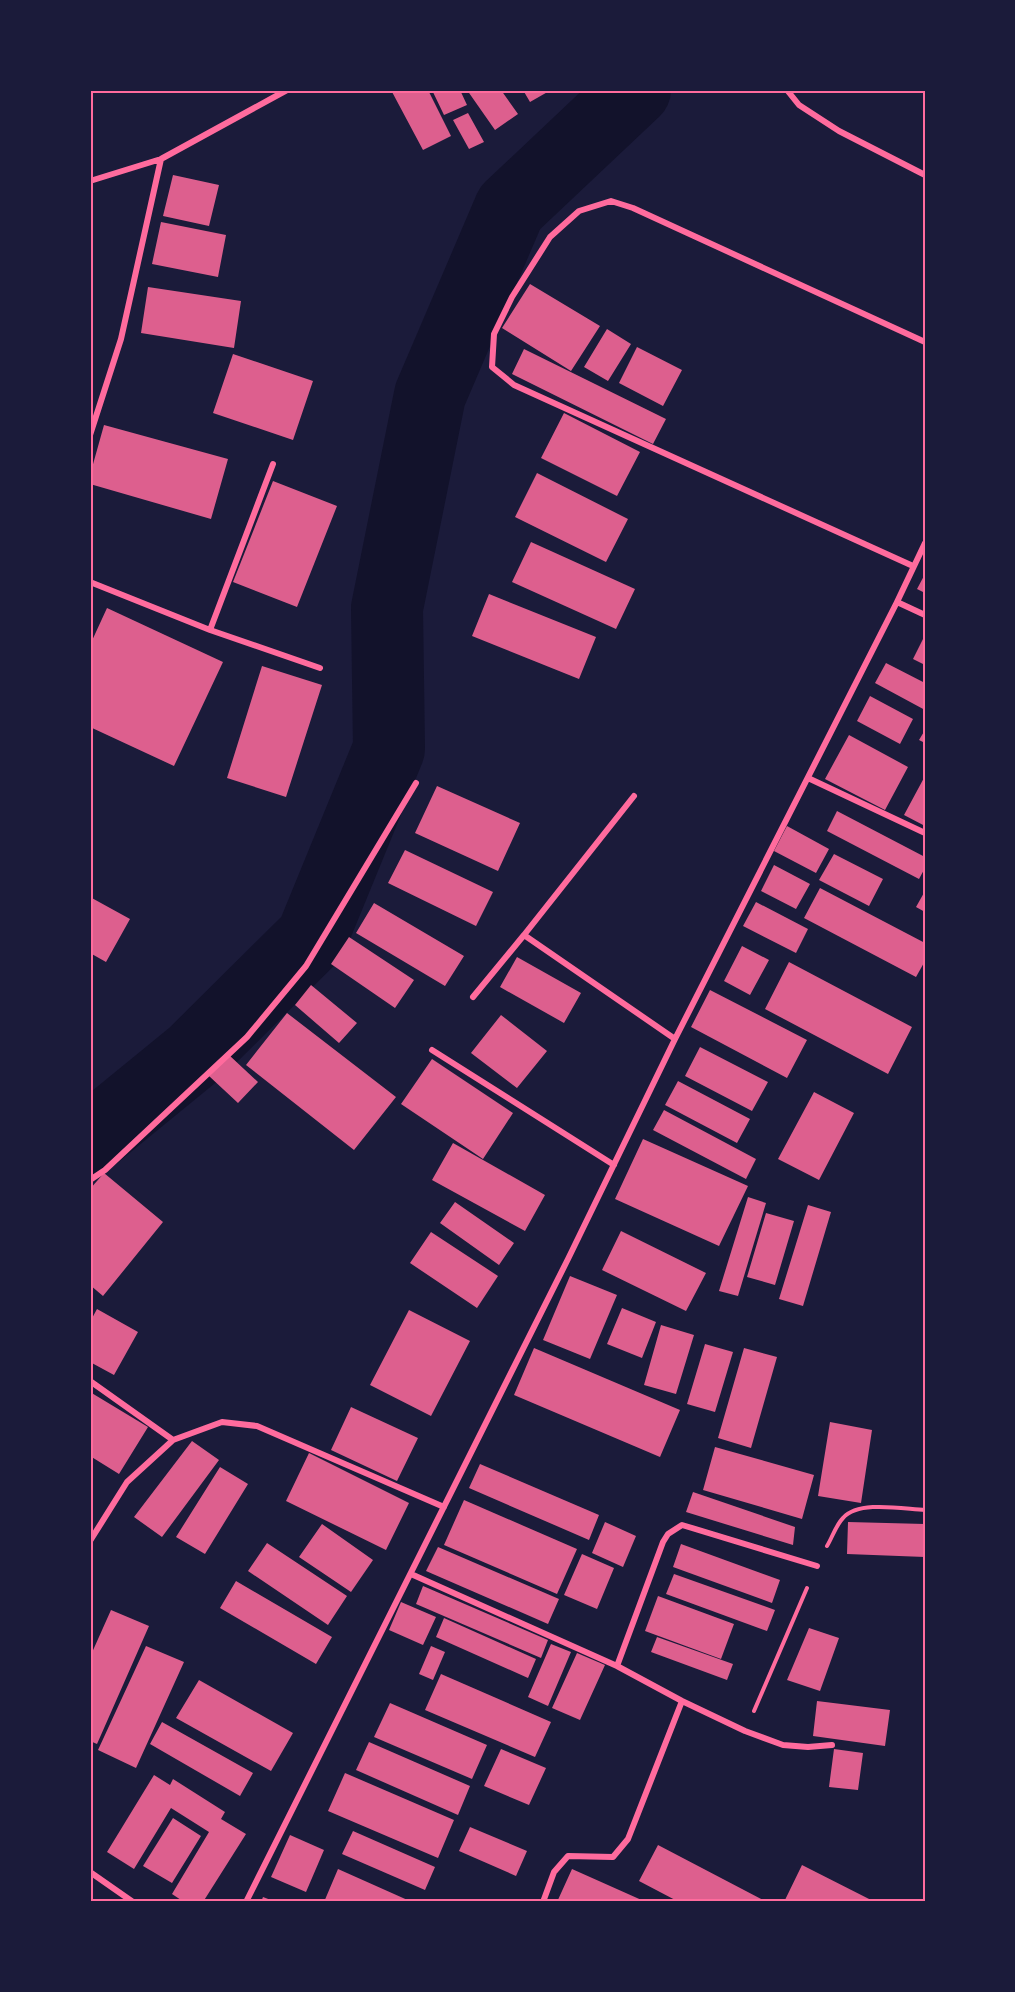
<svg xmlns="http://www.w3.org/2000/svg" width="1015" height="1992" viewBox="0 0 1015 1992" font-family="'Exo 2',sans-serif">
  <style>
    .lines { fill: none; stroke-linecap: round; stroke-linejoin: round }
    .river { stroke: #12122b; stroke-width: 72 }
    .building { fill: #dd5f8e }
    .path { stroke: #ff6b9d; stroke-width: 4 }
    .minor { stroke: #ff6b9d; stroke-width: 6 }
    .neatline { fill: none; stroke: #ff6b9d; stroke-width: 2 }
  </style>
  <rect width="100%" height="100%" fill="#1b1b3a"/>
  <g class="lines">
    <path class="river" d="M90 1139 194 1054 312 937 389 749 387 608 430 395 510 208 635 90"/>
  </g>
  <path class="building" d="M391 90H428L451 136 423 150Z
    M432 90H460L467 105 444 115Z
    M467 90H501L518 114 495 130Z
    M523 90H551L530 102Z
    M468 113 484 142 469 149 453 120Z
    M173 175 219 185 209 226 163 216Z
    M161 222 226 235 218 277 152 264Z
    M530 284 600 326 571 371 502 328Z
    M148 287 241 301 234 348 141 333Z
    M607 329 631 344 608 381 584 367Z
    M637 347 682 370 663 406 619 383Z
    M524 349 666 419 653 444 512 374Z
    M233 354 313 381 293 440 213 413Z
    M564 413 640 452 617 496 541 458Z
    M104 425 228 459 211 519 90 484V475Z
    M537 473 628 519 606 562 515 517Z
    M273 481 337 506 297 607 233 582Z
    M531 542 635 589 616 629 512 582Z
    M925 574V593L917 589Z
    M489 594 596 637 579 679 472 636Z
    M107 608 223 662 174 766 90 727V645Z
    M925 635V665L913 659Z
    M886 663 925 683V710L875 683Z
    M262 666 322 685 286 797 227 778Z
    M870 696 913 719 900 744 857 721Z
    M925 730V743L919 740Z
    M849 735 908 767 885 810 825 779Z
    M925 776V826L904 815Z
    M437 786 520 823 498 871 415 833Z
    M837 811 925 857V868L919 879 827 831Z
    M787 826 829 849 816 873 774 851Z
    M405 850 493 892 476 926 388 883Z
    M834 854 883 879 869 906 819 880Z
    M774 865 810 884 796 909 761 891Z
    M820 888 925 943V961L916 977 804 918Z
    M925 891V912L916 907Z
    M90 897 130 919 106 962 90 953Z
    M756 902 808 929 796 953 743 926Z
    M374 903 464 956 445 986 356 933Z
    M349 937 414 980 395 1008 331 964Z
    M742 946 769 960 750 995 724 981Z
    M517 957 581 993 564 1023 500 987Z
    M789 962 912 1027 888 1074 765 1009Z
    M311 985 357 1023 339 1043 295 1005Z
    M710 990 807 1040 787 1078 691 1027Z
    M287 1013 396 1097 354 1150 246 1065Z
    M501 1015 547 1051 517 1088 471 1053Z
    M700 1047 768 1082 752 1111 685 1076Z
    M229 1055 258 1082 238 1103 209 1076Z
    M432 1059 513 1113 483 1159 401 1104Z
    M678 1081 750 1119 737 1143 665 1105Z
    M814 1092 854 1113 819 1180 778 1159Z
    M664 1110 756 1159 746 1179 653 1130Z
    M643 1139 748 1186 719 1246 615 1199Z
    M453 1143 545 1195 525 1231 432 1180Z
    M104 1173 163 1222 103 1296 90 1285V1233L91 1231 90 1230V1189Z
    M748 1197 766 1203 738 1296 719 1291Z
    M455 1202 514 1243 499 1265 440 1223Z
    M808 1205 831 1212 803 1306 779 1299Z
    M766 1213 794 1221 775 1285 747 1277Z
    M621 1231 706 1273 686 1311 602 1270Z
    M431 1232 498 1276 477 1308 410 1263Z
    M570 1276 617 1295 590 1359 543 1340Z
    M622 1308 656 1322 642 1358 607 1344Z
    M97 1309 138 1332 114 1375 90 1362V1322Z
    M409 1310 470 1341 431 1416 370 1385Z
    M661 1325 694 1335 676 1394 644 1385Z
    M705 1344 733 1352 715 1412 687 1404Z
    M534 1348 680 1410 660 1457 514 1395Z
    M744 1348 777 1357 751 1448 718 1438Z
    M90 1392 148 1427 119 1474 90 1456Z
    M351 1407 418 1438 397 1481 331 1450Z
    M830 1422 872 1430 861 1503 818 1496Z
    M192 1441 219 1460 162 1537 134 1517Z
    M715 1447 814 1475 802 1519 703 1490Z
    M309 1453 409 1503 386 1550 286 1501Z
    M480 1464 599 1515 589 1540 469 1488Z
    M220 1467 248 1484 205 1554 176 1537Z
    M693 1492 795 1527 793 1545 686 1512Z
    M464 1500 577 1549 557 1594 444 1545Z
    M605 1522 636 1536 623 1567 592 1553Z
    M848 1522 925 1524V1557L847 1554Z
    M322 1524 373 1560 351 1592 299 1557Z
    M267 1543 347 1596 328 1625 248 1571Z
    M681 1544 780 1580 772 1603 673 1567Z
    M438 1547 559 1599 548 1624 426 1571Z
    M582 1554 614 1568 597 1609 564 1595Z
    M674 1574 775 1610 767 1631 666 1594Z
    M236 1581 332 1637 316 1664 220 1608Z
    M423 1586 548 1640 541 1658 416 1604Z
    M658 1596 734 1624 721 1659 645 1631Z
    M401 1602 436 1617 423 1645 389 1630Z
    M111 1610 149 1626 97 1744 90 1741V1657Z
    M444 1618 536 1659 528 1678 436 1637Z
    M809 1628 839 1638 820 1691 787 1680Z
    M657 1637 733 1664 727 1680 651 1652Z
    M551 1644 571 1652 548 1706 528 1697Z
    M146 1646 184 1662 136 1768 98 1750Z
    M431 1646 445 1652 433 1680 419 1674Z
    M577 1653 605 1665 580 1720 552 1708Z
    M441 1674 551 1722 535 1757 425 1710Z
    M199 1680 293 1733 271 1771 176 1718Z
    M817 1701 890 1710 885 1746 813 1736Z
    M390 1703 487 1745 472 1779 374 1737Z
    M162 1722 253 1773 240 1796 150 1744Z
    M369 1742 470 1786 458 1815 356 1770Z
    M501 1749 546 1768 529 1805 484 1786Z
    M834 1749 863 1753 858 1790 829 1787Z
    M345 1773 454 1820 438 1858 328 1811Z
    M154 1775 170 1785 173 1779 225 1812 221 1819 246 1834 203 1902H184L172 1894 209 1832 171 1808 134 1869 107 1852Z
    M173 1818 201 1836 172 1883 143 1866Z
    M470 1827 527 1851 516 1876 459 1851Z
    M353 1831 435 1867 425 1890 342 1854Z
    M290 1835 324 1850 306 1892 271 1877Z
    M658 1845 767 1902H679L639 1881Z
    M802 1865 875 1902H784Z
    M338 1869 412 1902H324Z
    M572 1869 646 1902H557Z
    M263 1897 276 1902H261Z"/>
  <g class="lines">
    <path class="path" d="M827 1546C832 1538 836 1525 843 1518 859 1500 903 1509 925 1510
      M754 1711 807 1588"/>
    <path class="minor" d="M787 90 799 105 839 131 925 175
      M90 181 161 159 287 90
      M90 435 121 339 161 159
      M913 566 514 385 492 367 494 334 512 297 550 237 579 211 611 201 633 208 925 342
      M90 582 210 630 320 668
      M897 602 925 615
      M210 630 273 464
      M808 778 925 833
      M634 796 524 935 675 1039
      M473 997 524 935
      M432 1050 614 1165
      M90 1180 105 1170 247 1037 306 966 416 783
      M90 1381 173 1440
      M90 1541 127 1482 173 1440 222 1422 257 1426 444 1507
      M817 1566 682 1525 668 1534 663 1542 617 1666 682 1701 745 1731 783 1745 808 1747 832 1745
      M411 1574 617 1666
      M90 1872 133 1902
      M246 1902 568 1259 675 1039 897 602 925 543
      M543 1902 554 1872 568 1856 613 1857 628 1839 682 1701"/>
  </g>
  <rect width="1015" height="1992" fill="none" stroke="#1b1b3a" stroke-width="183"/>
  <rect x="92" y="92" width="832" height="1808" class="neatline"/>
</svg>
